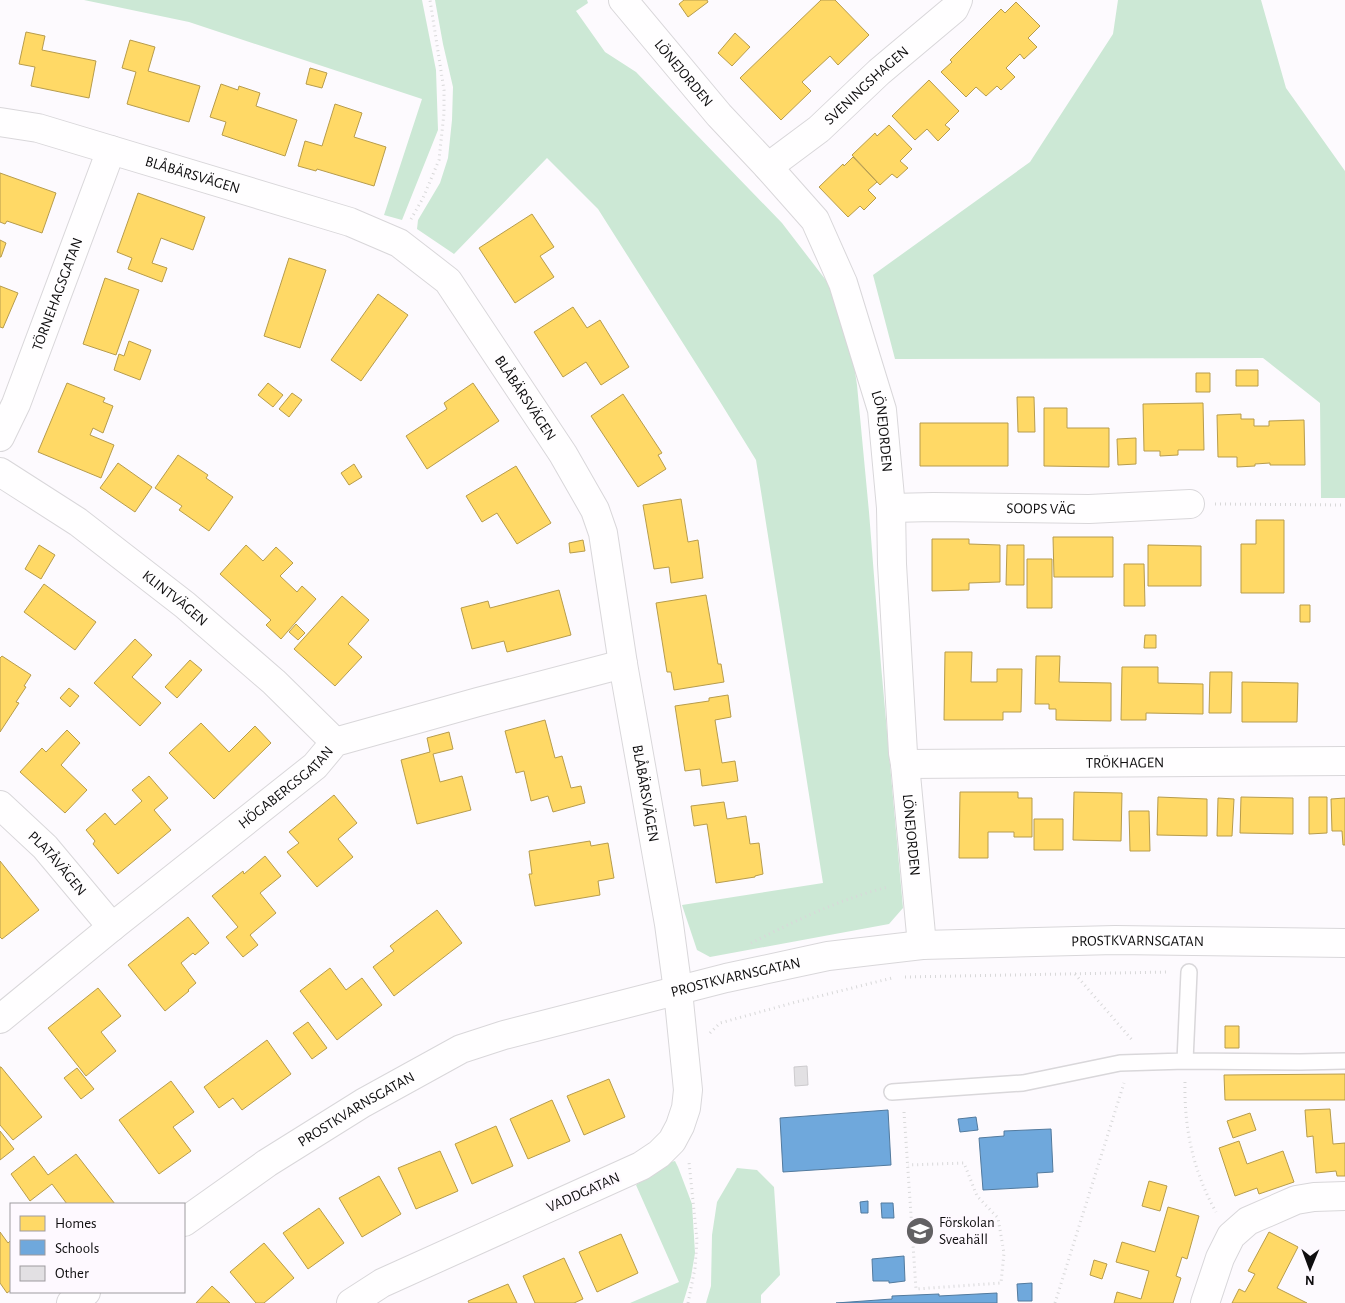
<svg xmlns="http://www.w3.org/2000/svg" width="1345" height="1303" viewBox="0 0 1345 1303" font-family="'Alegreya Sans',sans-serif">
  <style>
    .green { fill: #cce8d5 }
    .homes { fill: #ffd966; stroke: #b79c4c }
    .schools { fill: #6fa8dc; stroke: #527a9e }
    .building { fill: #e2e0e3; stroke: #cdcbce }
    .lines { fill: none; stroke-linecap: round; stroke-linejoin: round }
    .service-casing { stroke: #d9d7da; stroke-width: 18 }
    .minor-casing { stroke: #d9d7da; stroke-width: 30 }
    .path { stroke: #d8d8d9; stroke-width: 3; stroke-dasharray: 1 4; stroke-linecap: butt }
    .service { stroke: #fffeff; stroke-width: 15 }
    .minor { stroke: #fffeff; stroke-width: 28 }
    .labels { text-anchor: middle; stroke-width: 5; stroke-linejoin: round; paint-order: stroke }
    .street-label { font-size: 15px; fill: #0f0e0f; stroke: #fef9ff }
    .poi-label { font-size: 15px; fill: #0f0e0f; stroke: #fef9ff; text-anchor: start }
  </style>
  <rect width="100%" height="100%" fill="#fdfafe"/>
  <path class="green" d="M84 0H422L436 70 438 130 402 220 384 215 422 99 189 22Z
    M435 0H587L588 3 576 11 605 52 636 72 782 223 835 292 849 332 857 385 869 512 881 665 903 908 889 924 710 957 697 950 682 905 823 883 756 460 719 400 598 209 547 158 454 254 417 229 418 220 440 183 448 158 452 120 453 87 443 44Z
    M1118 0H1261L1286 88 1345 171V498H1321L1320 403 1263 358 895 359 873 275 1030 162 1113 34Z
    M675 1161 678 1167 692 1204 695 1253 691 1277 683 1303H630L679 1282 636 1185 667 1163Z
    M737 1168 757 1170 774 1187 780 1275 761 1295V1303H706L711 1286 712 1235 717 1202Z"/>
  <path class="homes" d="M684 0H707L708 2 688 17 679 4Z
    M821 0H835L869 35 838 65 830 56 802 82 811 91 781 120 740 78Z
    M1016 2 1040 26 1028 38 1037 47 1024 59 1020 54 1006 68 1015 77 1001 90 997 86 986 96 976 87 966 97 941 72 952 62 950 60 1001 9 1005 13Z
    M26 32 45 36 42 50 96 61 89 98 31 86 35 67 19 64Z
    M735 33 750 47 732 66 718 53Z
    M130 40 155 47 148 71 200 86 189 122 127 104 136 72 122 68Z
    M310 68 327 73 322 88 306 84Z
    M929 80 959 111 945 125 950 129 938 141 927 129 915 140 892 116Z
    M221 84 238 90 239 86 260 93 256 106 297 120 285 156 222 135 226 122 210 117Z
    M335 104 362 113 354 137 386 147 374 186 317 169 316 171 298 166 305 141 322 146Z
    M889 125 912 149 900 161 908 168 897 178 892 174 880 185 852 155 875 133 877 136Z
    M853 157 877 182 868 190 876 198 864 210 860 206 848 217 819 187 843 164 844 166Z
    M0 173 56 193 42 233 7 221 5 224 0 222Z
    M138 193 205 217 193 250 161 238 152 263 167 268 162 282 128 269 132 258 117 252Z
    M532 214 554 247 540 256 554 277 515 303 479 248Z
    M0 240 6 243 1 257H0Z
    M289 258 326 270 300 348 264 336Z
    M105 278 139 290 116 355 83 344Z
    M0 286 18 293 3 328 0 327Z
    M378 294 408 315 361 381 331 360Z
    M573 307 587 328 600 320 629 367 601 385 586 362 563 377 534 332Z
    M129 341 151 350 140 380 114 370 119 354 124 356Z
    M1236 370H1258V386H1236Z
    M1196 373H1210V392H1196Z
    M67 383 105 398 103 402 113 406 103 433 93 428 90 435 114 445 101 478 38 452Z
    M268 383 283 395 273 407 258 395Z
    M473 383 499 421 427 469 406 436 447 409 444 403Z
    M292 393 302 400 289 417 279 409Z
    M623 394 662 453 658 455 666 469 638 487 591 416Z
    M1017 397H1034L1035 432H1018Z
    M1203 403 1204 450H1178V455L1160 456V451H1144L1143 404Z
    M1044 408H1067V428H1109V467L1044 466Z
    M1241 414V419H1254V426H1269V421L1304 420 1305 465H1270V463L1255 464V466L1237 467V457H1218L1217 415Z
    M920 423H1008V466H920Z
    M1136 438V464L1118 465 1117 439Z
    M178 455 208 475 206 478 233 497 209 531 179 510 182 506 155 488Z
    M118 463 152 487 135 512 100 488Z
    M354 464 362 477 349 485 341 473Z
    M516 466 551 523 517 544 497 513 482 522 466 496Z
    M681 499 688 542 698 540 703 578 671 583 669 567 654 569 643 505Z
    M1256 520H1284V593H1241V544H1256Z
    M1053 537H1113V577H1054Z
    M932 539H969V544L1000 545V582L969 583V590L932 591Z
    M583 540 585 551 570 553 569 543Z
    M39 545 55 555 41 579 25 569Z
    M246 545 263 561 276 547 293 563 280 576 297 592 302 586 316 599 281 639 266 625 271 620 220 574Z
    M1007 545H1024V585H1006Z
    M1148 545 1201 546V586H1148Z
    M1027 559H1052V608H1027Z
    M1124 564H1144L1145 606H1124Z
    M44 584 96 622 75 650 24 612Z
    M559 590 571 635 507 652 504 641 472 649 461 608 488 601 490 608Z
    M706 595 718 664H721L724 682 674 690 671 672H667L656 603Z
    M342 596 369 620 348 644 362 657 335 686 294 649Z
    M1300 605H1310V622H1300Z
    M296 624 305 633 298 640 289 632Z
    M1145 635H1156V648H1144Z
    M135 639 152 655 132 677 161 703 140 726 94 683Z
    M945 652H972L971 682H997V669H1022L1021 712H1003V720H944Z
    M2 656 31 675 24 686 26 687 16 702 19 703 0 732V658Z
    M1036 656H1060L1059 682 1111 683V721L1056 720V709H1049V704H1035Z
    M190 660 202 670 177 698 165 687Z
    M1122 667H1158V683L1203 684V714L1146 713V720H1121Z
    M1210 672H1232L1231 713H1209Z
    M1242 682 1298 683 1297 722H1242Z
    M69 688 79 696 70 707 60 698Z
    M728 695 731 717 715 720 722 763 735 761 738 781 702 786 700 769 685 771 675 706 709 701V698Z
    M545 720 555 758 562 756 571 788 581 786 585 803 553 812 548 796 531 801 524 771 516 773 505 731Z
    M201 723 229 752 255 726 271 743 214 799 169 753Z
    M67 730 80 743 61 765 87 790 65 813 20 772 42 748 46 752Z
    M449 732 453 749 433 754 440 782 462 776 471 810 417 824 401 760 430 752 427 738Z
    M149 776 168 798 154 810 171 830 118 874 93 844 95 841 86 830 105 813 115 825 142 801 132 790Z
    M960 792H1018V798H1032V837H1014V832H988V858H959Z
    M1074 792 1122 793 1121 841 1073 840Z
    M334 795 357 823 338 839 353 857 317 887 287 852 299 843 289 832Z
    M1158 797 1207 799V836L1157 835Z
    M1241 797 1293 798V834L1240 833Z
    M1309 797H1327V833L1309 834Z
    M1218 798 1234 799 1232 836H1217Z
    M1345 798V845H1343L1342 831H1332L1331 799Z
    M724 802 727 819 746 816 750 844 759 843 763 874 755 876V877L716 883 707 824 694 826 691 806Z
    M1129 811H1149L1150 851H1130Z
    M1034 819H1063V850H1034Z
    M590 841 591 846 608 843 614 878 598 881 600 895 535 906 529 874H532L529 851Z
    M265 856 281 876 260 893 276 913 250 935 258 945 243 957 226 937 238 927 212 896 243 871 244 874Z
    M0 861 39 910 2 939 0 937Z
    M437 910 462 943 394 996 373 967 394 951 390 946Z
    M188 917 209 943 195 955 193 953 181 963 196 983 188 990 189 991 165 1011 128 965Z
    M330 968 346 990 362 978 382 1005 337 1040 300 991Z
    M98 988 121 1016 101 1032 116 1051 86 1076 48 1028Z
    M308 1022 327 1048 312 1059 293 1033Z
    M1225 1026H1239V1048H1225Z
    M267 1040 291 1074 242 1110 233 1098 219 1108 204 1087Z
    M0 1067H1L42 1117 13 1140 0 1125Z
    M77 1068 94 1089 81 1099 64 1078Z
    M1345 1074V1100H1225L1224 1075Z
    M609 1079 625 1117 584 1135 567 1096Z
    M171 1081 194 1112 173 1127 191 1151 159 1174 119 1120Z
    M552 1100 570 1141 528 1159 510 1119Z
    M1330 1109 1333 1144 1345 1143V1176H1337L1336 1171 1316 1173 1313 1136 1307 1137 1305 1110Z
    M1250 1113 1256 1130 1233 1138 1227 1121Z
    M496 1126 513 1166 472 1184 455 1144Z
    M0 1131 14 1149 0 1160Z
    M1239 1141 1247 1164 1283 1151 1294 1182 1259 1194 1257 1188 1235 1196 1219 1148Z
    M440 1151 458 1191 416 1209 398 1168Z
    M76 1154 115 1204H67L52 1184 30 1201 11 1174 34 1156 48 1175Z
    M379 1176 401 1214 362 1237 339 1198Z
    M1149 1181 1167 1186 1160 1211 1142 1206Z
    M1168 1207 1199 1216 1187 1259 1182 1257 1176 1276 1181 1278 1173 1303H1114L1117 1292 1141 1299 1149 1271 1116 1262 1122 1242 1155 1252Z
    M319 1208 344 1243 308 1269 283 1233Z
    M0 1232 8 1243 11 1240V1290L7 1293 0 1283Z
    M1269 1232 1298 1247 1277 1288 1307 1303H1232L1239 1289 1245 1292 1255 1274 1248 1271Z
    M621 1234 638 1273 597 1292 579 1252Z
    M264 1243 294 1278 264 1303H256L230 1272Z
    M564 1258 583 1299 574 1303H535L523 1276Z
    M1094 1260 1107 1264 1102 1279 1090 1275Z
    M508 1284 517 1303H469L468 1301Z
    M212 1286 230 1303H196Z"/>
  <path class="schools" d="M888 1110 891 1165 783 1172 780 1118Z
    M976 1117 978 1130 960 1132 958 1119Z
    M1051 1129 1053 1172 1037 1173 1038 1187 983 1190 979 1138 1004 1136V1131Z
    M868 1201V1213H861L860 1202Z
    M881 1203H893L894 1218H882Z
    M904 1256 905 1281 889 1283V1281H873L872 1259Z
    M1032 1283V1301H1018L1017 1284Z
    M997 1293V1303H836L892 1299V1296L939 1294V1296Z"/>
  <path class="building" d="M807 1066 808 1085 795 1086 794 1067Z"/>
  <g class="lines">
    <defs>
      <path id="service" d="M1185 1061 1300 1062 1345 1061
        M892 1092 1023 1083 1120 1063 1185 1061 1189 972"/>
      <g id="minor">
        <path id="s1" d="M623 0 719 115 768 167 815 220 843 283 882 410 891 508 892 564 903 753 905 764 922 945"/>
        <path id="s2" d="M0 122 38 128 350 222 399 243 448 281 563 454 595 510 603 533 623 664 669 924 678 991 688 1090 686 1108 680 1126 672 1141 659 1154 641 1166 382 1283 351 1303"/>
        <path id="s3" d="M768 167 819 129 879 72 954 9 958 0"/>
        <path id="s4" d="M0 437 16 404 111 150"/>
        <path id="s5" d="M0 472 78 522 185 605 274 682 335 742"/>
        <path id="s6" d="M891 508 933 507 1089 509 1190 504"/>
        <path id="s7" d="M905 764 1345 761"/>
        <path id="s8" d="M0 805 45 847 112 927"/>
        <path id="s9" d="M0 1019 112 927 315 766 335 742 478 702 623 664"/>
        <path id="s10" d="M184 1222 267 1163 363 1103 461 1049 504 1035 726 978 828 956 922 945 1115 940 1345 943"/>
        <path d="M71 1303 86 1292"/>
        <path d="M1205 1303 1220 1258 1231 1236 1248 1221 1296 1200 1314 1197 1345 1196"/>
      </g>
    </defs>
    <use href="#service" class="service-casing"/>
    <use href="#minor" class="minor-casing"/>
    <path class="path" d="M411 219 423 198 439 160 444 113V90L430 0
      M1215 504 1345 505
      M751 943C795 921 840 899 888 887
      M1075 974 1133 1041
      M905 977 1169 972
      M710 1033 720 1023 796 1002 892 978
      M1185 1082C1184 1128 1193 1171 1216 1212
      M904 1112 916 1289 1001 1283 1004 1253 998 1218 977 1196 964 1163 908 1165
      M688 1303 695 1268 697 1240 689 1162
      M1055 1303 1124 1083"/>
    <use href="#service" class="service"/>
    <use href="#minor" class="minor"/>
  </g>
  <defs>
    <symbol id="school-disc" viewBox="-11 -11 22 22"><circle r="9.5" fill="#626163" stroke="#fef9ff"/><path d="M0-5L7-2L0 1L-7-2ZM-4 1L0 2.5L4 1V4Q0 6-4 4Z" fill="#fff"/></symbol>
  </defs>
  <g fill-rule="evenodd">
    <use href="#school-disc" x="904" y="1215" width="32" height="32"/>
  </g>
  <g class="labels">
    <g class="street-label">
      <text dy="5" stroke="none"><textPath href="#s1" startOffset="95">LÖNEJORDEN</textPath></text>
      <text dy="5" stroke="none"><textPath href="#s3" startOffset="128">SVENINGSHAGEN</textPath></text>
      <text dy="5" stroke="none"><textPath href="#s2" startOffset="200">BLÅBÄRSVÄGEN</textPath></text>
      <text dy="5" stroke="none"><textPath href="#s4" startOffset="154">TÖRNEHAGSGATAN</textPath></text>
      <text dy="5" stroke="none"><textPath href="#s2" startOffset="620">BLÅBÄRSVÄGEN</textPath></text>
      <text dy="5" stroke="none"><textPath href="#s1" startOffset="515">LÖNEJORDEN</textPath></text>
      <text dy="5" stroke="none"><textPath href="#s6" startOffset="150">SOOPS VÄG</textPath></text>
      <text dy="5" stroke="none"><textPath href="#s5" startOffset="216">KLINTVÄGEN</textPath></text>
      <text dy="5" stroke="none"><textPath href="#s7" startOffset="220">TRÖKHAGEN</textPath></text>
      <text dy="5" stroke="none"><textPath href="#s9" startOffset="368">HÖGABERGSGATAN</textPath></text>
      <text dy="5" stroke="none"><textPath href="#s2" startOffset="1040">BLÅBÄRSVÄGEN</textPath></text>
      <text dy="5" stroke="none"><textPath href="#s1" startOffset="920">LÖNEJORDEN</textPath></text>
      <text dy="5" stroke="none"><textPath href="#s8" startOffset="82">PLATÅVÄGEN</textPath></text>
      <text dy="5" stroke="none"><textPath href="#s10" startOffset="1016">PROSTKVARNSGATAN</textPath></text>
      <text dy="5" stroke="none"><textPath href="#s10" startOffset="611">PROSTKVARNSGATAN</textPath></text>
      <text dy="5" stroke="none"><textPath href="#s10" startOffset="206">PROSTKVARNSGATAN</textPath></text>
      <text transform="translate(583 1192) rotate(-24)" y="5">VADDGATAN</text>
    </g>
    <g class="poi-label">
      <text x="939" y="1227">Förskolan<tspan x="939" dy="17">Sveahäll</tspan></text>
    </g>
  </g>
  <rect x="10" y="1203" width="175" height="90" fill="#fef9ff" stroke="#9e9b9f"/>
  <rect x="20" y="1216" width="25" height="15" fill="#ffd966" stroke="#9e9b9f"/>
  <text x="55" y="1228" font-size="15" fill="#0f0e0f">Homes</text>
  <rect x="20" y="1240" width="25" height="15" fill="#6fa8dc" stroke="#9e9b9f"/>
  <text x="55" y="1253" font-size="15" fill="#0f0e0f">Schools</text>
  <rect x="20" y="1266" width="25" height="15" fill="#e2e0e3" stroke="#9e9b9f"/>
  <text x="55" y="1278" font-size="15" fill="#0f0e0f">Other</text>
  <g transform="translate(1310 1268) rotate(181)" stroke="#fef9ff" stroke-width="4" paint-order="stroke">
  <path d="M0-4L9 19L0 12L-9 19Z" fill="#0f0e0f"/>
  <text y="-8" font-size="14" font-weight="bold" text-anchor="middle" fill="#0f0e0f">N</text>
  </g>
</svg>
